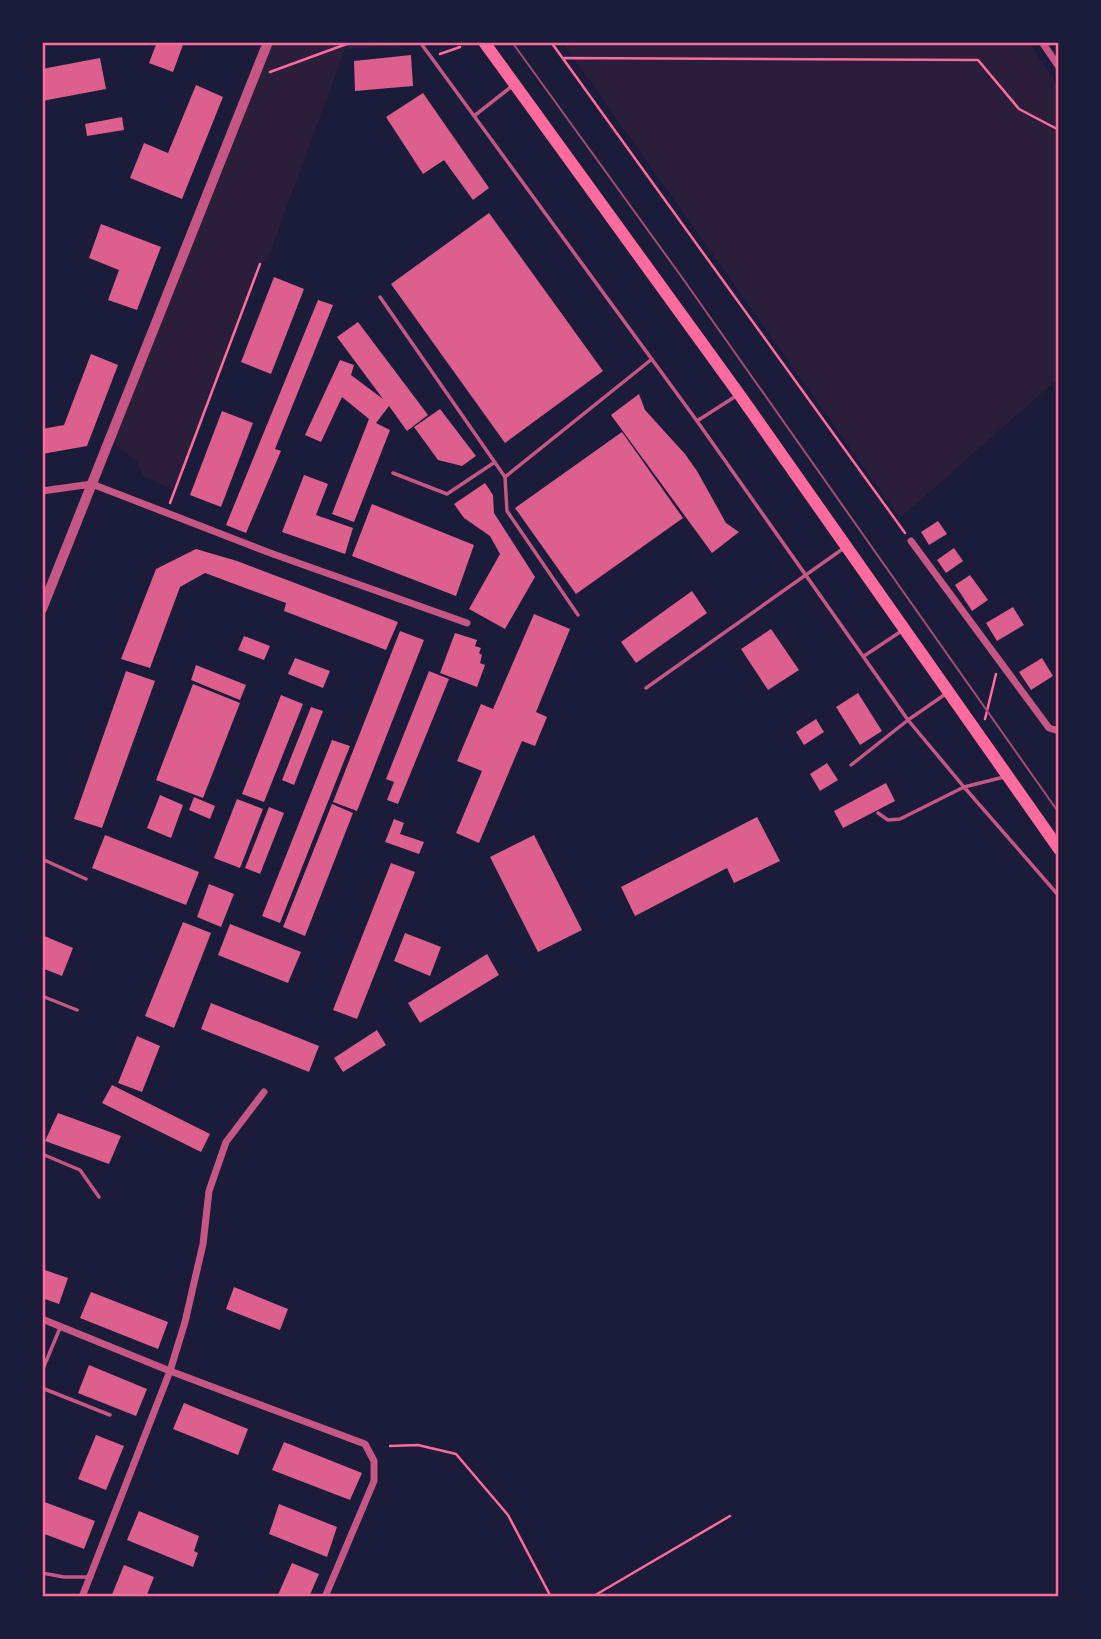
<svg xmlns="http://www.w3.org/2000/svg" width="1101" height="1639" viewBox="0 0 1101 1639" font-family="Raleway,sans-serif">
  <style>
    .green { fill: #2a1e3b }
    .building { fill: #dd5f8e }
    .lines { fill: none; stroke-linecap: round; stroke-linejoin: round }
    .path { stroke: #ff6b9d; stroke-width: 2.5 }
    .service { stroke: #c65784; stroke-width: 3.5 }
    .minor { stroke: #c65784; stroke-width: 7 }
    .tertiary { stroke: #c65784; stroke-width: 10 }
    .primary { stroke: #ff6b9d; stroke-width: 12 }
    .tram { stroke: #a44b75; stroke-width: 2 }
    .neatline { fill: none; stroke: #ff6b9d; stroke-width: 2.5 }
  </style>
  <rect width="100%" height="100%" fill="#1b1b3a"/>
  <path class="green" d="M268 42H412L414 45 345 49 267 261 260 264 253 278 174 490 144 477 137 461 110 441Z
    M562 42H1029L1059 88V378L900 518Z"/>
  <path class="building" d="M157 42H184L173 72 149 63Z
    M411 55 413 86 355 91 354 61Z
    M100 58 106 89 42 101V69Z
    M196 85 223 97 182 199 130 178 144 143 168 153Z
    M423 93 489 188 473 200 444 160 423 174 386 117Z
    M122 117 124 130 87 136 85 124Z
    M489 213 603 371 505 443 391 284Z
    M101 224 161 247 137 310 108 300 119 270 89 258Z
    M274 277 304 289 271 374 241 362Z
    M318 300 333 305 275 449 281 451 246 533 226 525Z
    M358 322 428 415 407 431 389 406 376 423 390 430 354 522 332 514 369 419 342 397 321 442 305 435 340 360 354 365 351 375 383 399 337 337Z
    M91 354 118 365 87 446 42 454V429L64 425Z
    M639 394 645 410 685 454 697 471 726 523 739 532 712 553 611 415Z
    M440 409 476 456 462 466 438 460 414 427Z
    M222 411 253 423 221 507 190 495Z
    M622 432 683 518 576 594 515 508Z
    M304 475 328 484 316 515 353 528 345 554 282 532Z
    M485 483 493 495 494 513 535 577 505 629 469 609 500 554 490 536 464 518 454 504Z
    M372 504 474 545 456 596 352 556Z
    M938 521 947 534 929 545 921 532Z
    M954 548 963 561 946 573 937 560Z
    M196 549 237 561 398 622 386 650 284 611 286 603 205 573 180 587 150 668 121 659 156 569Z
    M970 575 988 600 972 611 955 585Z
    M692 591 707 613 636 663 621 642Z
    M1013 607 1024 625 997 641 986 623Z
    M534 614 570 629 536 712 547 717 535 746 522 741 479 843 456 833 482 771 457 761 481 704 493 709Z
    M771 629 799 670 768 690 741 649Z
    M400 631 424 640 357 811 333 802Z
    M455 633 477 640 475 646 481 648 479 653 482 655 480 663 485 665 477 687 440 673Z
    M244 636 270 646 264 660 238 650Z
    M295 658 330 671 323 688 288 674Z
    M1042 658 1053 676 1031 690 1019 672Z
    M196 665 246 685 240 700 191 680Z
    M126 671 155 681 102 828 74 819Z
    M429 671 449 679 398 804 387 800 394 782 386 779Z
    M193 684 240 703 203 798 156 780Z
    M858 693 882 731 860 745 836 707Z
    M281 695 303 704 264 802 242 794Z
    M311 707 323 711 294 785 282 780Z
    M816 719 824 732 804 745 796 732Z
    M332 740 350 746 280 923 262 916Z
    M827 763 838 780 820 791 810 774Z
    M886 783 895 801 843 828 834 811Z
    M160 795 183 805 171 838 147 828Z
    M194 797 215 806 210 819 189 810Z
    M237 799 263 809 240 868 214 858Z
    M332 804 353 813 305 936 283 927Z
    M269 807 284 813 260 874 245 868Z
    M757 817 780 861 734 883 727 868 635 916 621 887Z
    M394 819 404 823 400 834 424 842 419 854 385 842Z
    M105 835 199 872 186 905 92 868Z
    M534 835 582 930 538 952 490 857Z
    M391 863 415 872 357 1019 333 1010Z
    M209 884 234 894 221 927 197 917Z
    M183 922 211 933 174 1028 145 1016Z
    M230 924 301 952 288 983 218 955Z
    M405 933 441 947 430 976 394 961Z
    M42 935 73 948 62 976 42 968Z
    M487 954 499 975 420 1023 408 1003Z
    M211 1003 319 1046 309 1072 201 1029Z
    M377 1030 386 1045 343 1072 334 1058Z
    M137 1036 160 1046 142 1092 118 1083Z
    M112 1085 210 1134 201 1152 102 1103Z
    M58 1113 121 1136 109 1164 45 1141Z
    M42 1269 68 1278 59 1304 42 1298Z
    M234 1287 288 1309 280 1330 226 1309Z
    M91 1292 168 1322 158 1349 80 1318Z
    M89 1365 147 1389 136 1416 78 1393Z
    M184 1403 248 1429 238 1455 173 1429Z
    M96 1435 124 1446 106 1490 78 1479Z
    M284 1442 362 1473 350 1500 272 1470Z
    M42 1501 95 1521 84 1549 42 1533Z
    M279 1504 337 1527 327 1557 269 1534Z
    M139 1511 199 1536 194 1551 198 1553 193 1567 127 1540Z
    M292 1563 319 1574 309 1597H277Z
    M124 1565 154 1577 146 1597H111Z"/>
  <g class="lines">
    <path class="path" d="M551 42 905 533
      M440 54 460 47
      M564 58 978 60 1019 109 1059 130
      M270 72 352 42
      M170 503 260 264
      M985 719 996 674
      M390 1446 418 1445 456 1454 508 1515 551 1597
      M592 1597 730 1516"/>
    <path class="service" d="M420 42 697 421 908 720 964 787 1004 777
      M474 116 511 87
      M380 297 505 477 507 511 578 615
      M697 421 736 396
      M393 473 447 494 495 462
      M505 477 652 359
      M864 656 903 630
      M646 688 844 548
      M851 765 908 720 947 693
      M878 813 888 820 900 819 964 787 1059 896
      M42 859 86 879
      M42 996 77 1010
      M42 1154 80 1170 99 1197
      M42 1371 60 1328
      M42 1388 110 1415
      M42 1573 64 1577H89"/>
    <path class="minor" d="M1042 42 1059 67
      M42 491 92 484 273 554 467 623
      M911 541 1049 728 1059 731
      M42 1319 170 1371 365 1444 374 1461V1481L325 1597
      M82 1597 170 1371 185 1322 203 1244 209 1191 226 1142 264 1092"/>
    <path class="tertiary" d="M42 609 268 42"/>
    <path class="primary" d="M484 42 739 394 1059 849"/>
    <path class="tram" d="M512 42 681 276 1059 813"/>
  </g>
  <rect width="1101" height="1639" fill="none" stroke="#1b1b3a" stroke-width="88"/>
  <rect x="44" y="44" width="1013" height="1551" class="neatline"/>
</svg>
